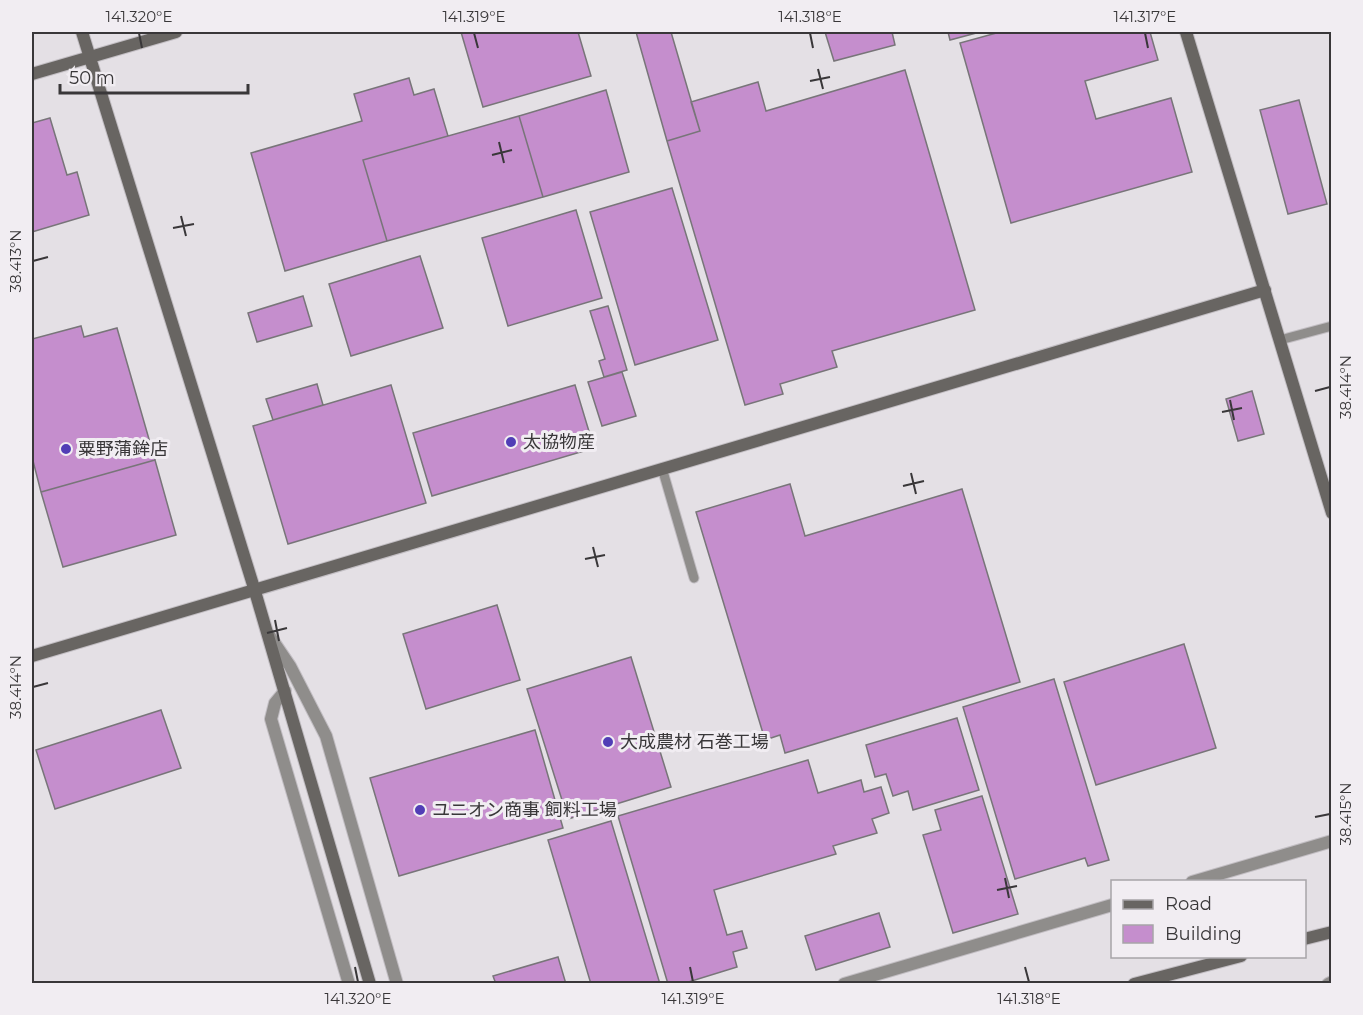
<svg xmlns="http://www.w3.org/2000/svg" width="1363" height="1015" viewBox="0 0 1363 1015" font-family="Montserrat,'Noto Sans JP',sans-serif">
  <style>
    .building { fill: #c58ecd; stroke: #787579; stroke-width: 1.5 }
    .lines { fill: none; stroke-linecap: round; stroke-linejoin: round }
    .lane-casing { stroke: #c2bec3; stroke-width: 11 }
    .street-casing { stroke: #c2bec3; stroke-width: 14 }
    .secondary-casing { stroke: #c2bec3; stroke-width: 14 }
    .lane { stroke: #8f8d8b; stroke-width: 9 }
    .street { stroke: #8f8d8b; stroke-width: 12 }
    .secondary { stroke: #686562; stroke-width: 12 }
    .ticks { fill: none; stroke: #393739; stroke-width: 2 }
    .poi-dot { fill: #513eb6; stroke: #f1edf2; stroke-width: 2 }
    .labels { text-anchor: middle; stroke-width: 6; stroke-linejoin: round; paint-order: stroke }
    .poi-label { font-size: 18px; fill: #393739; stroke: #f1edf2; text-anchor: start }
    .neatline { fill: none; stroke: #393739; stroke-width: 2 }
    .ticks-label { font-size: 15px; text-anchor: middle; fill: #393739 }
  </style>
  <rect width="100%" height="100%" fill="#e4e0e5"/>
  <path class="building" d="M461 32H578L591 76 483 107Z
    M636 32H671L700 131 667 141Z
    M825 32H892L895 45 834 61Z
    M948 32H980L950 40Z
    M1000 32H1150L1158 60 1085 81 1096 119 1171 98 1192 172 1011 223 960 43Z
    M905 70 975 310 832 351 837 367 780 384 783 394 745 405 667 141 700 131 691 102 758 82 766 111Z
    M409 78 414 95 434 89 448 136 363 160 387 241 285 271 251 153 362 121 354 94Z
    M606 90 629 172 543 197 519 116Z
    M1299 100 1327 204 1288 214 1260 110Z
    M519 116 543 197 387 241 363 160Z
    M50 118 67 175 77 172 89 215 32 232V123Z
    M672 188 718 340 635 365 590 212Z
    M576 210 602 298 508 326 482 238Z
    M420 256 443 328 351 356 329 284Z
    M303 296 312 326 257 342 248 313Z
    M608 306 627 370 604 377 599 361 605 359 590 311Z
    M81 326 84 337 117 328 155 460 41 492 32 457V339Z
    M622 372 636 416 602 426 588 382Z
    M317 384 323 405 273 420 266 399Z
    M391 385 426 503 288 544 253 426Z
    M575 385 594 448 432 496 413 433Z
    M1252 391 1264 434 1238 441 1226 399Z
    M155 460 176 535 63 567 41 492Z
    M790 484 805 536 962 489 1020 682 785 753 780 735 765 740 696 512Z
    M497 605 520 680 426 709 403 634Z
    M1184 644 1216 748 1096 785 1064 682Z
    M631 657 671 787 568 819 527 689Z
    M1054 679 1109 860 1088 866 1085 858 1015 879 963 707Z
    M161 710 181 768 55 809 36 750Z
    M957 718 979 790 913 810 908 791 893 796 886 774 875 777 866 745Z
    M535 730 563 828 399 876 370 778Z
    M808 760 818 793 861 780 864 792 881 787 889 813 872 819 877 833 833 846 836 854 714 890 727 935 742 931 747 948 733 952 737 967 682 984H668L618 816Z
    M982 796 1018 914 953 933 923 835 941 830 935 810Z
    M611 821 660 984H591L548 840Z
    M879 913 890 947 816 970 805 936Z
    M558 957 566 984H496L493 976Z"/>
  <g class="lines">
    <defs>
      <path id="lane" d="M1280 340 1332 326
        M662 468 694 578"/>
      <path id="street" d="M269 635 290 666 326 736 397 984
        M285 691 275 703 271 719 349 984
        M1192 882 1332 841
        M844 984 1112 905
        M1328 984 1332 982"/>
      <path id="secondary" d="M82 32 254 588 370 984
        M1186 32 1332 513
        M32 74 176 32
        M32 656 1265 290
        M1304 939 1332 932
        M1134 984 1241 956"/>
    </defs>
    <use href="#lane" class="lane-casing"/>
    <use href="#street" class="street-casing"/>
    <use href="#secondary" class="secondary-casing"/>
    <use href="#lane" class="lane"/>
    <use href="#street" class="street"/>
    <use href="#secondary" class="secondary"/>
  </g>
  <path class="ticks" d="M139 33 142 48M474 33 478 48M810 33 813 48M1145 33 1148 48M818 69 823 89M810 81 830 77M499 142 504 163M492 155 512 150M181 216 186 236M173 228 194 224M33 261 48 257M1315 391 1330 387M1230 400 1234 420M1222 412 1242 408M911 473 916 494M903 486 924 481M593 547 598 567M585 559 605 555M275 620 279 641M267 633 287 628M33 687 48 683M1315 817 1330 814M1005 878 1009 898M997 890 1017 886M355 967 358 982M690 967 693 982M1025 967 1029 982"/>
  <g class="poi-dot">
    <circle cx="511" cy="442" r="6"/>
    <circle cx="66" cy="449" r="6"/>
    <circle cx="608" cy="742" r="6"/>
    <circle cx="420" cy="810" r="6"/>
  </g>
  <g class="labels">
    <g class="poi-label">
      <text x="523" y="448">太協物産</text>
      <text x="78" y="455">粟野蒲鉾店</text>
      <text x="620" y="748">大成農材 石巻工場</text>
      <text x="432" y="816">ユニオン商事 飼料工場</text>
    </g>
  </g>
  <rect width="1363" height="1015" fill="none" stroke="#f1edf2" stroke-width="66"/>
  <rect x="1111" y="880" width="195" height="78" fill="#f1edf2" stroke="#a7a4a8" stroke-width="1.5"/>
  <rect x="1123" y="900" width="30" height="9" fill="#686562" stroke="#a7a4a8" stroke-width="1.5"/>
  <text x="1165" y="910" font-size="18" fill="#393739">Road</text>
  <rect x="1123" y="925" width="30" height="18" fill="#c58ecd" stroke="#a7a4a8" stroke-width="1.5"/>
  <text x="1165" y="940" font-size="18" fill="#393739">Building</text>
  <path d="M60 84v9h188v-9" fill="none" stroke="#393739" stroke-width="3"/>
  <text x="69" y="84" font-size="18" fill="#393739" stroke="#f1edf2" stroke-width="4.5" paint-order="stroke">50 m</text>
  <rect x="33" y="33" width="1297" height="949" class="neatline"/>
  <g class="ticks-label">
    <text x="139" y="22">141.320°E</text>
    <text x="474" y="22">141.319°E</text>
    <text x="810" y="22">141.318°E</text>
    <text x="1145" y="22">141.317°E</text>
    <text transform="translate(16 261) rotate(-90)" y="5">38.413°N</text>
    <text transform="translate(1346 387) rotate(-90)" y="5">38.414°N</text>
    <text transform="translate(16 687) rotate(-90)" y="5">38.414°N</text>
    <text transform="translate(1346 814) rotate(-90)" y="5">38.415°N</text>
    <text x="358" y="1004">141.320°E</text>
    <text x="693" y="1004">141.319°E</text>
    <text x="1029" y="1004">141.318°E</text>
  </g>
</svg>
